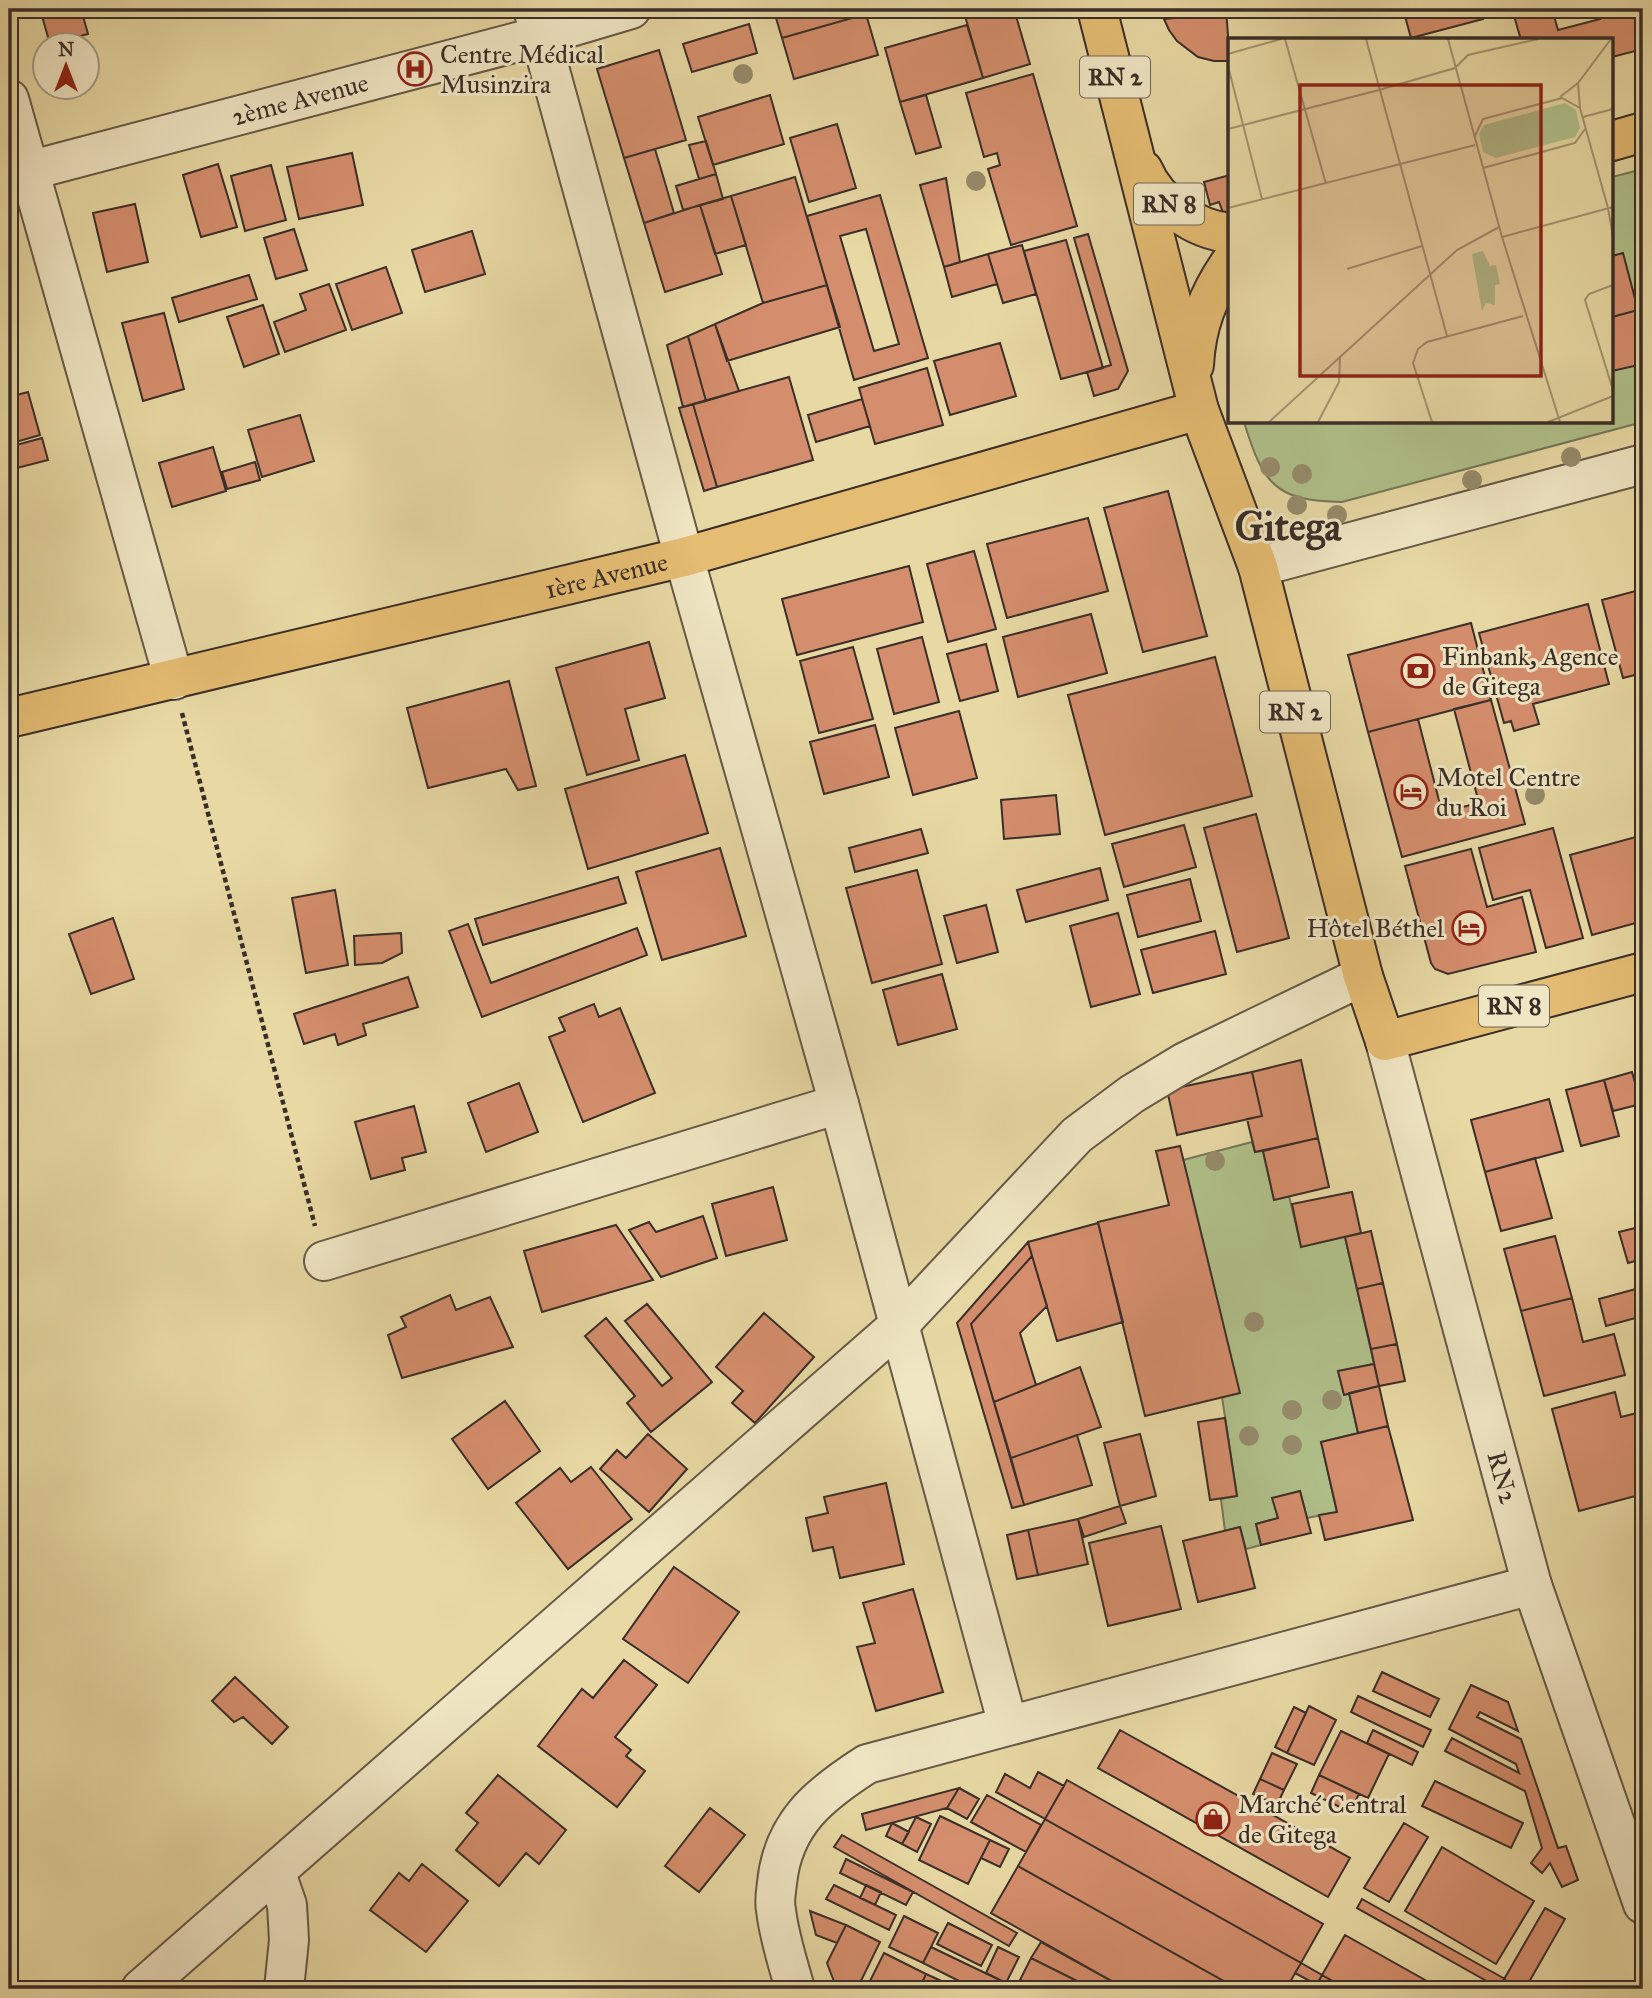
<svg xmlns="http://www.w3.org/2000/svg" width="1652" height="1998" viewBox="0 0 1652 1998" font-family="'IM FELL Great Primer',serif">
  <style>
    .green { fill: #b0c08a; stroke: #757759; stroke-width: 2 }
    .building { fill: #d58e6d; stroke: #3a2e28; stroke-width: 2; fill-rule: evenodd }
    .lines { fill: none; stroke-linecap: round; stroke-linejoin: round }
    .minor-casing { stroke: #665947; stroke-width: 42 }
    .major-casing { stroke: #3a2e28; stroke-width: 42 }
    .path { stroke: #3a2e28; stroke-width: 4.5; stroke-dasharray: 5 3.5; stroke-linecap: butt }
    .minor { stroke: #f0e6c4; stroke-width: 38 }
    .major { stroke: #e4bc72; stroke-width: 38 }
    .tree { fill: #968b6b }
    .labels { text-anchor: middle; stroke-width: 6; stroke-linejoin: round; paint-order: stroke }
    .shield { fill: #f0e6c4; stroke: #716557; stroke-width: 2 }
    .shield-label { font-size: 24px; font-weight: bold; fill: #3a2e28 }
    .poi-label { font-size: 26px; fill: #3a2e28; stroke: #f0e6c4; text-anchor: start }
    .street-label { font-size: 26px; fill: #3a2e28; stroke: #f0e6c4 }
    .town-label { font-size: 40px; font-weight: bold; fill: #3a2e28; stroke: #f0e6c4 }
    .inset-road { fill: none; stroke: #a29572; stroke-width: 2 }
    .view { fill: #8f2418; fill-opacity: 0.15; stroke: #8f2418; stroke-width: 3.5 }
    .inset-edge { fill: none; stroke: #3a2e28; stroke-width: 3.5 }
  </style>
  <rect width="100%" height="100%" fill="#e8d9a4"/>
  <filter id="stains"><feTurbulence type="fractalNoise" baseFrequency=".00286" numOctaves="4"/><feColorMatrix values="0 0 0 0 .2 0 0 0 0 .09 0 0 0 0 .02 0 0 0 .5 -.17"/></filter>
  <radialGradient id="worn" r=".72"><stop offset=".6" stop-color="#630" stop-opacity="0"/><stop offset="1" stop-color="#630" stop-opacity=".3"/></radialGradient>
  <path class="green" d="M1643 169V422L1342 502C1275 501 1263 484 1244 422H1612V177Z
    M1252 1142 1255 1152 1263 1151 1274 1199 1289 1196 1301 1246 1345 1237 1374 1364 1338 1371 1344 1394 1349 1393 1358 1433 1321 1442 1337 1512 1307 1518 1300 1491 1273 1499 1278 1518 1256 1524 1261 1545 1246 1549 1240 1527 1225 1531 1221 1499 1237 1496 1222 1397 1239 1393 1183 1160Z"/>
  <path class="building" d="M40 9H81L88 34 50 44Z
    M428 9H456L429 14Z
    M808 9H877V11L782 38 776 18Z
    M921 9H953L924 17Z
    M963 9H1014L1030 64 983 78Z
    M1194 9H1226L1230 61H1214L1198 57 1177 41 1169 30 1164 19 1195 16Z
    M1403 9H1480L1483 19 1411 38Z
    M1512 9H1552L1558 30 1600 19 1597 9H1643V49L1612 57V40H1521Z
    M866 14 878 55 794 79 782 38Z
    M749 24 757 53 692 72 683 44Z
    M967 25 983 78 900 102 885 48Z
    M659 50 686 140 624 158 597 69Z
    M1033 74 1077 226 1011 245 988 169 1000 165 997 153 984 157 966 93Z
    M770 95 784 144 713 165 698 117Z
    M926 95 941 147 916 154 900 102Z
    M837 124 856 188 809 202 790 138Z
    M706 141 716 174 699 179 689 145Z
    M655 149 674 213 644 223 624 158Z
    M352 153 363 205 299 219 287 167Z
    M218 164 237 227 201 237 183 175Z
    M271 165 286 220 245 231 231 176Z
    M716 174 723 199 683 210 676 186Z
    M1230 175V217L1225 218 1219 202 1210 205 1204 182Z
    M795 177 827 285 763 303 731 196Z
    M946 178 960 262 944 267 920 185Z
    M880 195 928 358 854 380 807 216ZM866 229 899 344 874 351 840 236Z
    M731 196 746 245 715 254 700 205Z
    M135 204 148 262 107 272 93 213Z
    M700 205 722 274 665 292 644 223Z
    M294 229 307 270 276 279 264 238Z
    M472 231 485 274 425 292 412 250Z
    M1088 234 1128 371 1118 389 1094 396 1087 372 1111 365 1074 238Z
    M1066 240 1103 368 1061 379 1024 251Z
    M1022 245 1036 294 1003 303 988 254Z
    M1623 253 1638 310 1612 317V256Z
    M988 254 997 284 952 297 944 267Z
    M386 267 402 313 352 330 336 284Z
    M249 275 257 299 179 322 172 298Z
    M329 284 346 330 285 352 274 322 306 310 300 294Z
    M827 285 840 327 727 361 715 324 763 303Z
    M263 305 279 354 244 367 227 317Z
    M1638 310 1643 333V364L1612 371V317Z
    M164 313 184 389 143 401 122 323Z
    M715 324 739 391 706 401 688 336Z
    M688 336 706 401 683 407 667 345Z
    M1000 343 1016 396 950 415 934 361Z
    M927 368 943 425 875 444 859 388Z
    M789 377 813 460 717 487 693 404Z
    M28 392 40 435 9 444V397Z
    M862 399 870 426 816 442 808 415Z
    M693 404 717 487 704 491 679 408Z
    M300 415 314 461 262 477 248 430Z
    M42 438 48 460 9 470V447Z
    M213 447 226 491 172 507 159 463Z
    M255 462 260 480 227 489 222 472Z
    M1168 491 1207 636 1143 652 1104 508Z
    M1088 518 1108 591 1007 618 987 544Z
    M974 551 996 629 948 642 927 564Z
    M909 566 923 622 797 655 782 599Z
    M1643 589V673L1623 678 1602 600Z
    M1588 604 1609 684 1533 704 1539 724 1514 731 1511 721 1504 723 1479 633Z
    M1091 614 1107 673 1018 697 1003 637Z
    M1471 623 1491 700 1368 732 1348 655Z
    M922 637 939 702 894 714 877 649Z
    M649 642 665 698 625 709 639 760 587 775 556 668Z
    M986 644 998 691 960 701 947 654Z
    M853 647 873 719 819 733 800 661Z
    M1215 657 1252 796 1105 835 1068 695Z
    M509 681 536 786 518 790 506 769 428 788 407 708Z
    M1491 700 1525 824 1402 857 1368 732 1418 719 1442 812 1479 803 1454 709Z
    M959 711 977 778 913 795 895 728Z
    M875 725 889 777 824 794 810 742Z
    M685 755 708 833 588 869 565 789Z
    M1056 795 1060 834 1004 839 1001 800Z
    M1256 814 1289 938 1237 952 1204 828Z
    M1184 825 1196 867 1124 887 1112 844Z
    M1553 828 1583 938 1546 948 1530 890 1493 900 1479 848Z
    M921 829 928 853 855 872 849 848Z
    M1643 835V921L1592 935 1570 855Z
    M720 848 746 936 662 960 636 872Z
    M1471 849 1487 907 1522 897 1536 952 1448 974 1435 969 1431 963 1405 866Z
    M1100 868 1108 900 1026 922 1017 890Z
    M917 870 942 964 872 983 846 888Z
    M618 877 626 903 483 945 475 919Z
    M1190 879 1201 921 1138 937 1127 895Z
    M335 890 348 965 306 973 292 898Z
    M986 905 998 952 957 963 944 916Z
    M1118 913 1140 994 1091 1007 1070 926Z
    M113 918 134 979 91 994 69 934Z
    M468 924 491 983 637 928 647 955 482 1017 449 931Z
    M1215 931 1226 974 1153 993 1141 950Z
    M401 933 402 953 382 963 355 965 354 936Z
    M942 974 957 1029 898 1045 883 990Z
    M408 977 418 1007 363 1024 366 1035 338 1045 335 1034 304 1044 294 1014Z
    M594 1004 599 1017 620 1008 655 1093 583 1122 549 1037 565 1031 559 1018Z
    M1301 1060 1318 1138 1255 1152 1247 1119 1262 1116 1252 1072Z
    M1252 1072 1262 1116 1177 1135 1167 1090Z
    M1632 1072 1641 1104 1613 1111 1604 1080Z
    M1604 1080 1619 1136 1581 1146 1566 1090Z
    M519 1083 538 1132 486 1152 468 1103Z
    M1549 1099 1563 1151 1485 1172 1471 1120Z
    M414 1106 426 1152 402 1158 405 1170 371 1179 355 1122Z
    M1318 1138 1329 1187 1274 1200 1263 1151Z
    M1180 1146 1240 1393 1145 1416 1098 1222 1169 1205 1156 1151Z
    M1535 1158 1552 1218 1501 1231 1485 1172Z
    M773 1187 787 1240 726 1256 712 1204Z
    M1352 1192 1361 1233 1301 1247 1292 1204Z
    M703 1216 717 1258 661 1277 629 1230 649 1222 656 1232Z
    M1098 1223 1123 1322 1057 1341 1028 1242Z
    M616 1225 653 1280 542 1312 524 1251Z
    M1643 1226V1274L1639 1260 1628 1263 1619 1232Z
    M1371 1231 1383 1283 1357 1289 1345 1237Z
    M1555 1236 1572 1298 1521 1311 1504 1249Z
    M1028 1242 1032 1256 971 1324 1024 1505 1012 1508 957 1323Z
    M1032 1256 1047 1306 1020 1333 1036 1385 994 1402 971 1324Z
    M1383 1283 1397 1344 1371 1349 1357 1289Z
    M1643 1287V1316L1606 1326 1599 1299Z
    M450 1295 456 1310 490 1297 513 1347 402 1378 388 1335 406 1327 401 1317Z
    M1572 1298 1583 1342 1614 1334 1625 1375 1544 1396 1521 1311Z
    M647 1304 712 1382 651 1432 627 1403 635 1396 585 1336 606 1318 662 1386 672 1378 625 1321Z
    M764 1313 814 1357 755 1423 732 1403 743 1391 716 1367Z
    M1397 1344 1405 1381 1379 1386 1371 1349Z
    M1374 1364 1379 1386 1344 1395 1338 1371Z
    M1080 1367 1101 1427 1011 1458 994 1402Z
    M1379 1386 1388 1426 1358 1433 1349 1393Z
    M1615 1392 1621 1417 1637 1413 1643 1436V1494L1579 1511 1552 1409Z
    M505 1401 540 1451 488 1489 452 1439Z
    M1225 1418 1237 1496 1210 1500 1198 1422Z
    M1388 1426 1413 1520 1325 1540 1319 1515 1337 1512 1321 1442Z
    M648 1434 687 1469 649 1512 600 1469 617 1450 626 1458Z
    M1140 1434 1156 1496 1120 1506 1104 1443Z
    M1077 1435 1092 1485 1024 1505 1011 1458Z
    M591 1467 632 1519 568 1569 516 1503 560 1468 571 1482Z
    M886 1483 904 1564 840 1578 833 1547 813 1551 806 1518 828 1513 824 1497Z
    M1300 1491 1311 1533 1261 1545 1256 1524 1278 1518 1272 1498Z
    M1120 1506 1126 1523 1084 1537 1078 1519Z
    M1078 1519 1088 1564 1038 1575 1028 1530Z
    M1161 1526 1181 1609 1108 1626 1089 1543Z
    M1240 1527 1255 1588 1198 1602 1183 1541Z
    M1028 1530 1038 1575 1017 1579 1007 1535Z
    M674 1567 739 1612 688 1683 623 1639Z
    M913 1589 943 1692 876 1711 857 1647 875 1643 863 1603Z
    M624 1660 657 1685 615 1737 631 1750 626 1756 645 1771 617 1807 538 1746 582 1689 593 1698Z
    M1382 1672 1439 1699 1430 1717 1373 1691Z
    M235 1677 288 1727 272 1744 243 1717 234 1722 212 1701Z
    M1471 1685 1508 1702 1518 1731 1480 1712 1477 1717 1521 1739 1558 1848 1566 1846 1578 1880 1562 1887 1550 1863 1542 1873 1531 1863 1542 1848 1525 1791 1445 1751 1452 1738 1519 1773 1516 1764 1449 1729Z
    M1358 1696 1431 1730 1423 1747 1351 1712Z
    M1309 1706 1336 1720 1314 1765 1287 1753Z
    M1294 1707 1306 1713 1287 1753 1275 1747Z
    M1120 1730 1350 1858 1328 1897 1098 1768Z
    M1373 1730 1418 1752 1412 1765 1367 1743Z
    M1341 1731 1389 1754 1368 1798 1319 1775Z
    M1272 1753 1297 1764 1284 1790 1260 1779Z
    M1038 1772 1064 1786 1045 1819 996 1792 1005 1774 1030 1788Z
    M498 1775 566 1830 539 1864 526 1853 499 1886 456 1850 478 1823 466 1813Z
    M1319 1775 1359 1794 1350 1812 1311 1793Z
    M1260 1779 1284 1790 1277 1805 1253 1794Z
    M1067 1780 1323 1924 1301 1963 1045 1819Z
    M1435 1781 1523 1823 1511 1848 1422 1806Z
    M959 1788 947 1808 866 1830 862 1814Z
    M959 1788 979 1799 967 1819 947 1808Z
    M987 1795 1041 1825 1026 1852 971 1822Z
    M710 1808 745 1835 699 1892 665 1866Z
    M940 1816 990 1840 968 1884 919 1860Z
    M916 1817 931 1824 917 1852 902 1844Z
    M1045 1819 1301 1963 1286 1989H1238L1018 1866Z
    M892 1823 909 1832 902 1844 886 1836Z
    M1404 1823 1428 1837 1389 1902 1364 1888Z
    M842 1835 1017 1933 1009 1946 834 1847Z
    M990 1840 1009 1849 1000 1867 981 1858Z
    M1442 1847 1534 1901 1496 1964 1405 1911Z
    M846 1859 913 1892 906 1905 840 1873Z
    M422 1864 468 1901 426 1952 370 1910 399 1873 409 1881Z
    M1018 1866 1238 1989H1126L991 1913Z
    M834 1885 896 1915 889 1930 826 1899Z
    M866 1885 881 1892 875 1905 860 1898Z
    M1362 1899 1505 1979 1499 1988 1357 1908Z
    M1545 1908 1565 1919 1525 1989H1502L1499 1988Z
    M810 1911 846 1925 837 1943 816 1935Z
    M904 1916 938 1933 923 1963 889 1947Z
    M948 1923 992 1945 981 1966 937 1944Z
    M846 1925 880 1942 857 1989H846L835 1984 827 1963Z
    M1345 1935 1441 1989H1347L1322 1975Z
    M1041 1942 1126 1989H1093L1031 1958Z
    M931 1947 1006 1983 1003 1989H975L923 1963Z
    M998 1947 1019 1957 1006 1983 986 1973Z
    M884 1953 926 1974 919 1989H866Z
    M1031 1958 1093 1989H1038L1020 1980Z
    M1301 1963 1322 1975 1317 1985 1295 1973Z
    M926 1974 959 1989H919Z
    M1322 1975 1347 1989H1314Z"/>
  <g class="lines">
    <defs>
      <g id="minor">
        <path d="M533 9 684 557 839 1104 1008 1725"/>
        <path d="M9 99 174 680"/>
        <path id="s1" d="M9 176 540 36 631 9"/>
        <path d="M1258 567 1643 464"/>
        <path id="s2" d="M1385 1041 1532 1585 1643 1904"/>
        <path d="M324 1261 839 1104"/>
        <path d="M276 1873 287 1905 289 1940 284 1989"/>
        <path d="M141 1989 898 1326 1077 1135 1132 1094 1185 1062 1363 976"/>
        <path d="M795 1989C788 1963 779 1937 776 1910 774 1902 776 1892 777 1883 783 1823 820 1794 867 1764L1532 1585"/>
      </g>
      <g id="major">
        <path d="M1097 9 1199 410 1258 567 1363 976 1385 1041 1643 972"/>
        <path d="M1612 141 1643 132"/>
        <path d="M1143 170C1157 203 1195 230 1230 233"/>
        <path d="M1194 365C1196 326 1208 295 1230 263"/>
        <path id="s3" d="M9 718 684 557 1199 410"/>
      </g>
    </defs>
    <use href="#minor" class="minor-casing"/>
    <use href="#major" class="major-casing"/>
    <path class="path" d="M182 713 315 1226"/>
    <use href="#minor" class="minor"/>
    <use href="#major" class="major"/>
  </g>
  <g class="tree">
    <circle cx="743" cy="74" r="10"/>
    <circle cx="976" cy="181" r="10"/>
    <circle cx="1571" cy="457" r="10"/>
    <circle cx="1270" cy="467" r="10"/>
    <circle cx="1302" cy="474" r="10"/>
    <circle cx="1472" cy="480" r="10"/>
    <circle cx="1297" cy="505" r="10"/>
    <circle cx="1337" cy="515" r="10"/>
    <circle cx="1535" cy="795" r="10"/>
    <circle cx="1215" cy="1161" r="10"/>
    <circle cx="1254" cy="1322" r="10"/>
    <circle cx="1332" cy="1400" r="10"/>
    <circle cx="1292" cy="1410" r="10"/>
    <circle cx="1249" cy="1436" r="10"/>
    <circle cx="1292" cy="1445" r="10"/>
  </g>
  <defs>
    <symbol id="hospital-ring" viewBox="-11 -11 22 22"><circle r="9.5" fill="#f0e6c4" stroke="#8f2418" stroke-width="1.5"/><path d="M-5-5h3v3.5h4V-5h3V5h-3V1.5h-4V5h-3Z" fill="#8f2418"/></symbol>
    <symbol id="bank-ring" viewBox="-11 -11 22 22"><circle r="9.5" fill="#f0e6c4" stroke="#8f2418" stroke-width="1.5"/><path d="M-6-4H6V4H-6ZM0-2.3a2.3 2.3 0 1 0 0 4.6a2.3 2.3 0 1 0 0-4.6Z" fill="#8f2418"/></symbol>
    <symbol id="hotel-ring" viewBox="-11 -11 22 22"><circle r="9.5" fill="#f0e6c4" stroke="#8f2418" stroke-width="1.5"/><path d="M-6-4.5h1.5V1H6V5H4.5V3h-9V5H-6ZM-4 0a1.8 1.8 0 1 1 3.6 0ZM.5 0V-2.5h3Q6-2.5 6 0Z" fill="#8f2418"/></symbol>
    <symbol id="shop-ring" viewBox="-11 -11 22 22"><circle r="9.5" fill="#f0e6c4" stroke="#8f2418" stroke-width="1.5"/><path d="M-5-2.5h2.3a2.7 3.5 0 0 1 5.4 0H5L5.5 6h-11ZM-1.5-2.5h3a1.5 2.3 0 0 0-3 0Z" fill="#8f2418"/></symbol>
  </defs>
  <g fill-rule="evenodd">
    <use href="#hospital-ring" x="396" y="50" width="38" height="38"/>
    <use href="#bank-ring" x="1399" y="652" width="38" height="38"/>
    <use href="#hotel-ring" x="1392" y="773" width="38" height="38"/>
    <use href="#hotel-ring" x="1450" y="909" width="38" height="38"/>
    <use href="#shop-ring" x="1194" y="1800" width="38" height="38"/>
  </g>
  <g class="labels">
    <g class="shield">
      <rect x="1080" y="56.5" width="70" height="41" rx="5"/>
      <rect x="1134" y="183.5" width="70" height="41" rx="5"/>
      <rect x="1260" y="691.5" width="70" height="41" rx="5"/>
      <rect x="1479" y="985.5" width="70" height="41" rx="5"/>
    </g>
    <g class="shield-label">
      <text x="1115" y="85">RN 2</text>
      <text x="1169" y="212">RN 8</text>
      <text x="1295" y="720">RN 2</text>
      <text x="1514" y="1014">RN 8</text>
    </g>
    <g class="poi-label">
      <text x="440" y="63">Centre Médical<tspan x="440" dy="30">Musinzira</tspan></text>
      <text x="1442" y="665">Finbank, Agence<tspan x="1442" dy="30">de Gitega</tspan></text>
      <text x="1436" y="786">Motel Centre<tspan x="1436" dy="30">du Roi</tspan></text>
      <text x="1444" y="937" text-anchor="end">Hôtel Béthel</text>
      <text x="1238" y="1813">Marché Central<tspan x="1238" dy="30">de Gitega</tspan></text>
    </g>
    <g class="street-label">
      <text dy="9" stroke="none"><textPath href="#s1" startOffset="301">2ème Avenue</textPath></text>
      <text dy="9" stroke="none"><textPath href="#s3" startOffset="614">1ère Avenue</textPath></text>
      <text dy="9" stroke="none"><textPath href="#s2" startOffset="452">RN2</textPath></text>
    </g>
    <g class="town-label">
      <text x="1288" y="540">Gitega</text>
    </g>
  </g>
  <g transform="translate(1228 38)">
    <rect width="385" height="385" fill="#e8d9a4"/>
    <path d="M337 65 348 72 352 90 347 99 268 120 255 114 251 96 256 87ZM255 213 262 228 268 227 272 246 267 247V267L258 265 254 273 244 216Z" fill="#b0c08a"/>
    <path class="inset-road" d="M57 1 98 146M138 1 219 298M220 1 274 199 385 169M0 16 53 1M0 28 34 161M350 45 352 70 380 170M332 59 350 45 383 1M355 79 385 71M0 91 151 52 227 30 240 17 310 1M246 100 255 81 334 60 352 70M255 130 347 105 357 91M0 170 247 107M380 170 385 199M274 199 332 384M119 231 194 208M385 247 361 256 357 262 385 352M41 384 229 212 271 189M90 384 111 344 112 320M204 384 185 325 190 311 199 304 295 278M320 384 385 358"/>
    <path class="view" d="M72 47H313V338H72Z"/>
    <rect width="385" height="385" class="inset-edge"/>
  </g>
  <rect width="1652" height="1998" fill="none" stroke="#e8d9a4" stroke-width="35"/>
  <rect x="10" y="10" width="1631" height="1977" fill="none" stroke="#3a2e28" stroke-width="3.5"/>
  <rect x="18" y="18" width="1617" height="1963" fill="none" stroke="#3a2e28" stroke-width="2"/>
  <g transform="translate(66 66)"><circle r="33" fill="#f0e6c4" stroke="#a79c86" stroke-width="2"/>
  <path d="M0-5L12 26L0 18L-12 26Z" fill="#8f2418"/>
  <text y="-10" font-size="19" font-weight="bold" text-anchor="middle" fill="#3a2e28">N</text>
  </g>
  <rect width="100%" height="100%" filter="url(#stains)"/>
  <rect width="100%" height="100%" fill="url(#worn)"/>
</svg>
